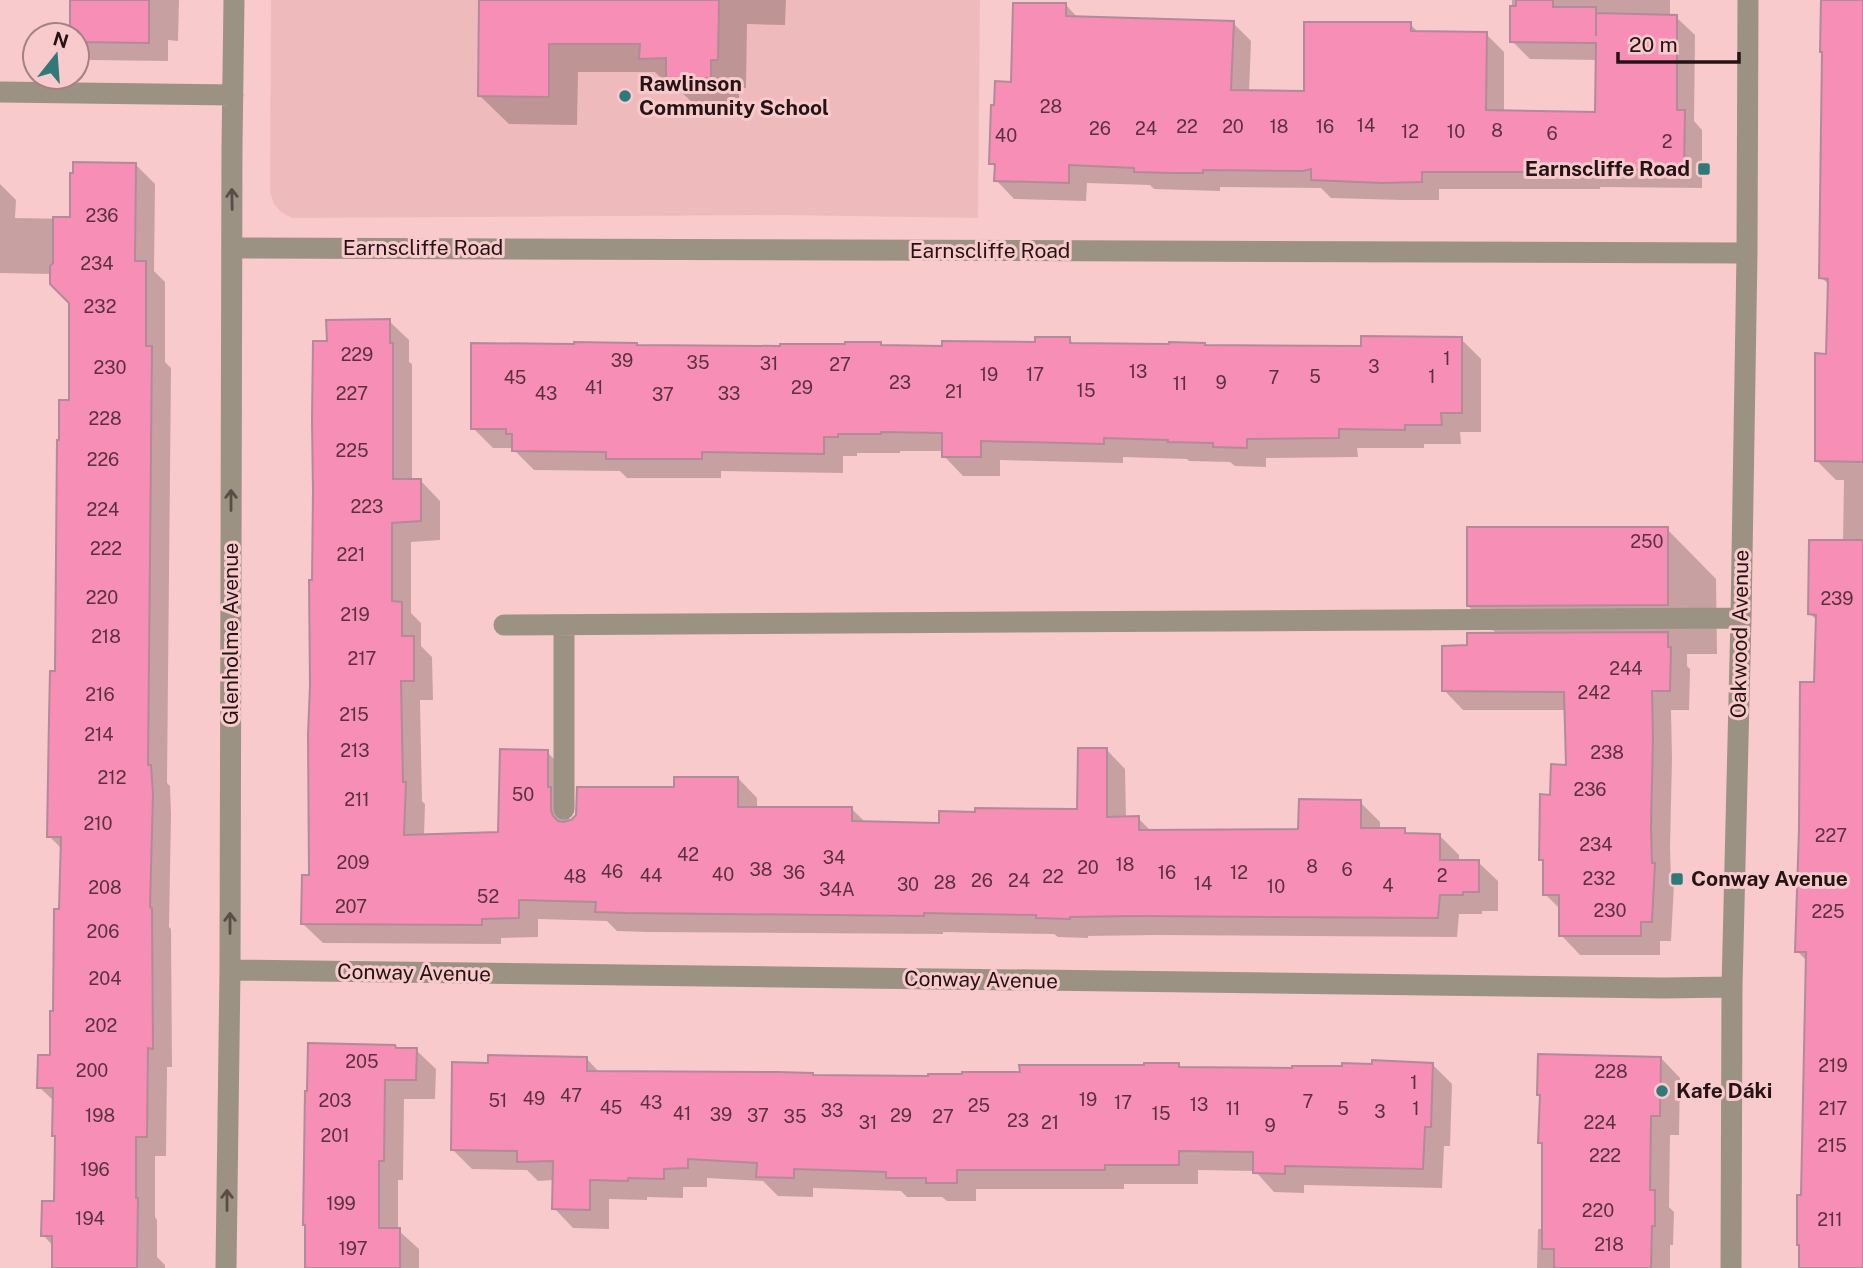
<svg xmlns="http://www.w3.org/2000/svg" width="1863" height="1268" viewBox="0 0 1863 1268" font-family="'Public Sans',sans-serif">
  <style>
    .built { fill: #efbabb }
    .shadow { fill: #0003 }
    .building { fill: #f78eb5; stroke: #b38a98; stroke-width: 2 }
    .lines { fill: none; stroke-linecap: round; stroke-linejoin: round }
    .minor { stroke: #9c9283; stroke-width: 21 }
    .oneway { stroke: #5a4d46 }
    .poi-dot { fill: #2f797a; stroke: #f9cacb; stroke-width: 2.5 }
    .labels { text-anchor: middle; stroke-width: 6; stroke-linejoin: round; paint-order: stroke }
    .number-label { font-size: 18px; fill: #59323d }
    .poi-label { font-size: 21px; font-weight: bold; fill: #241415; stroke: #f9cacb; text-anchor: start }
    .street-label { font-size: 21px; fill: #241415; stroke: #f9cacb }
  </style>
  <rect width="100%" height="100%" fill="#f9cacb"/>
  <path class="built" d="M271 0H980L978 218 784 215 292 218 281 212 274 204 270 192Z"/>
  <path class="shadow" d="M72 0H179L178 41 168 40V61L91 60 77 46V35H71Z
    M481 0H786L785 25 747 24 746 88H739V107H697L676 87H670L655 72H578L577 125 509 124 480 96Z
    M1512 0H1670V16L1676 17 1695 35 1694 121 1702 130V188L1600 187V189H1439V200H1401L1331 198 1321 188 1220 187V191L1154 189 1150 185 1087 183 1086 201 1014 199 996 180 997 169 991 163 1013 83 1066 5 1079 19 1233 23 1251 41 1249 92H1306L1410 24 1418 32 1486 34 1504 52V112L1597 114V60L1530 59 1512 41Z
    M1820 0H1863V1268H1800L1801 1247 1798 1245 1803 1197 1807 961 1797 951 1816 684 1818 621 1810 614 1843 541 1844 480H1836L1816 460 1828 355 1830 286 1821 277 1824 54Z
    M135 164 155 184 154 271 165 282V362L171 368 167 783 170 786 171 814 169 927 171 929 172 1067H167L166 1156H155V1217L157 1220V1257L165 1265V1268H53V1246L43 1235 56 1203 55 1102 39 1087 52 1057 61 911 62 849 49 836 57 673 61 442 70 402 71 303 51 274 0 273V184L16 200 15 218 72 219Z
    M389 321 409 340V362L412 364V481H421L440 501V540L411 542V613L421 623V646L432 657 433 700H420L422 801 425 804 424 836 500 834 547 752 567 772 570 824 675 789 738 778 757 798V809L851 808 866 823 941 824 1079 811 1106 749 1125 769 1126 818H1138L1151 831 1300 830 1360 802 1380 822V830H1404L1409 835H1439L1459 855V862H1478L1498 881V911H1482V914H1459L1457 937 1156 935 1088 936V938L1058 937 1054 934 993 933 943 932V934L647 932 617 931 607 921 538 919V937L501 938V944L323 943 303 924 311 877 313 581 329 343Z
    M1069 339 1074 344 1363 348 1461 339 1481 359V432H1460L1461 444H1424V448H1357L1358 457 1266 458V467L1235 466 1230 462 1189 461 1187 459 1123 457V463L1000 460V476H963L944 456V451H900V453H857V456H843V473L721 471V478H627L620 471 534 470 514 450V448H493L473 428 638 347 782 348 880 344 883 346 944 348 1037 343Z
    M1667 529 1716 579 1717 654H1687V666L1690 669 1689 710H1671L1672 759 1670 847 1671 881 1674 884 1671 941H1660V955H1580L1561 935V910L1545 894V864L1541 860 1568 767 1566 710H1463L1444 690 1468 647 1497 634 1468 606Z
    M398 1050H416L436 1069 435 1099H404L403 1180H398V1230L419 1249V1268H306Z
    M1661 1058 1680 1078 1679 1135H1670L1669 1207 1674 1212 1673 1245H1670V1268H1537L1538 1229H1544V1147L1540 1142Z
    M587 1059 600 1073 930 1078 1178 1065 1182 1068 1293 1069 1432 1064 1452 1084 1450 1146H1444L1442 1188 1304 1185V1193L1274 1192 1255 1171 1198 1170V1184H1124V1189H976V1201H947L942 1197H907L901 1191 813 1188V1197L778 1196 763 1181 707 1178V1187H683V1198L647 1197V1200L609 1199V1229L573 1228 554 1208V1180L538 1181 527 1170 472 1169 452 1149 490 1065Z"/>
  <path class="building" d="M70 0H149V43L77 42V35H70Z
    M479 0H719L718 60H711V78L666 79V58L639 59 640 44H549V97L478 96Z
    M1516 0H1553V7H1596V36V13L1677 15V110H1685L1684 170 1582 169V172H1422V182L1382 183 1311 180V169L1303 171 1203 170V173H1174L1134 172V168L1069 165V183L994 181 995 164H989L991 105H994L995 81 1011 82 1013 3H1066V16L1234 21 1231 90 1304 91V22H1411V31L1487 32 1486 110 1595 112 1596 43 1510 42V6H1516Z
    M1821 0H1863V462L1815 461V353L1826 354 1828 279 1819 278 1822 52H1820Z
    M73 162 136 163 135 261H146V346H152L148 765H151L153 794 150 907 152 908 153 1049 148 1048 147 1137H136V1198H138L137 1268H52V1236H41L42 1201H54L55 1136H52L53 1088H37L38 1055H50V1011H53L54 909H59L61 837H47L49 718 50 671H55L57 440H59V400H69V303L50 284V266L53 263V217H70V173H73Z
    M390 319V343H393V479H421V521L392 523V601L402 602V636H414V681H401L403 782H406L404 835 498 832 500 749 548 750V787H551V810L553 816 558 821 563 822 571 820 576 815 577 787H674V777H738V807H852V821L939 823V811L975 812V808L1077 809 1078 748H1107V817L1139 816V830L1298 829 1299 799 1361 800V828H1405V833L1440 834V860H1479V892H1463V895H1440L1438 918 1135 916 1070 917V919L1036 918V915L972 914 924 913V916L626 913 595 912 596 902 519 900V918L482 919V925L301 924 302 875H309L308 735 310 685 309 580H312L313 493 312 419 313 341H327L326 320Z
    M1361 336 1462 337V413H1441L1442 425H1405V430L1339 429V438L1247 439V448L1213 447V443L1168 442V440L1104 438V444L981 441V457H942V433L881 432V434H838V437H824V454L702 452V459H606V452L512 451V434H506V429H471V343L574 344V342L637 343V345L780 346V344H845V342H881V345L942 346V341L1035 342V337H1070V343L1169 344V342L1205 343V345L1361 346Z
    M1467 527H1668V605L1467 606Z
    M1809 540H1863V1268H1799V1245H1797V1195H1801L1806 952H1795L1799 829 1800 682H1814L1816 615 1808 614Z
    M1668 632V647H1671L1670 691H1652L1653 738 1651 827 1652 863H1655L1652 922H1641V936H1559V895H1543V860H1539L1540 794 1550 795 1551 764 1566 765 1564 692 1442 691V646L1467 645V633Z
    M308 1043 395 1045 396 1048H417L416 1080H385L384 1161H379V1228H400V1268H305V1225H303L305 1091H307Z
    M1538 1054 1661 1057 1660 1116H1651L1650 1190H1655V1226H1652L1651 1268H1554V1249H1542V1143H1538L1540 1095H1537Z
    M488 1055 587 1057V1071L778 1072 813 1073V1075L928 1076V1074H962V1072H1020L1019 1065H1144V1063H1179V1067L1292 1068V1066H1342V1063L1372 1064V1060L1433 1063 1431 1127H1425L1423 1169 1285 1166V1174L1253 1173V1152L1179 1151V1165H1105V1170H957V1183H926V1178H886V1172L794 1169V1178L756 1177 757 1163 688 1159V1168L664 1169V1179L628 1178V1181L590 1180V1210L552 1209 553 1161 517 1162V1151L451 1150 452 1062 488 1063Z"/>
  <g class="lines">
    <path class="minor" d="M0 92 233 95
      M233 248 1747 253
      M504 625 1741 618
      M564 809V626
      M230 970 1663 988 1732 987
      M226 1268 230 970 232 146 234 0
      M1731 1268 1732 987 1741 618 1747 253 1748 0"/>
  </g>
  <defs><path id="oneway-shaft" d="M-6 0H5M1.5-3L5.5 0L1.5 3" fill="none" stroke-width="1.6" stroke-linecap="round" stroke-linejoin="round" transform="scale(1.75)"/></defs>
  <g class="oneway">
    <use href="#oneway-shaft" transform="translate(232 199) rotate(-91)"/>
    <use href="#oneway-shaft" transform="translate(231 500) rotate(-90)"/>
    <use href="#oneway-shaft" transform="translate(230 923) rotate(-90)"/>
    <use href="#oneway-shaft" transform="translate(227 1200) rotate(-90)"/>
  </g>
  <g class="poi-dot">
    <circle cx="625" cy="96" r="7"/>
    <rect x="1697" y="162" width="14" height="14" rx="3.5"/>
    <rect x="1670" y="872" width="14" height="14" rx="3.5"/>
    <circle cx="1662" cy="1091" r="7"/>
  </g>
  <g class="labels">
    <g class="number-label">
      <text x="1051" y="113">28</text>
      <text x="1366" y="132">14</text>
      <text x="1187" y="133">22</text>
      <text x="1233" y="133">20</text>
      <text x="1279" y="133">18</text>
      <text x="1325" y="133">16</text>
      <text x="1100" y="135">26</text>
      <text x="1146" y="135">24</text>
      <text x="1497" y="137">8</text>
      <text x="1410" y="138">12</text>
      <text x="1456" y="138">10</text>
      <text x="1552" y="140">6</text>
      <text x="1006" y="142">40</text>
      <text x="1667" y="148">2</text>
      <text x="102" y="222">236</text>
      <text x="97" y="270">234</text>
      <text x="100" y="313">232</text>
      <text x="357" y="361">229</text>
      <text x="1447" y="365">1</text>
      <text x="622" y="367">39</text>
      <text x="698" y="369">35</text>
      <text x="769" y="370">31</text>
      <text x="840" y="371">27</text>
      <text x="1374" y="373">3</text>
      <text x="110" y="374">230</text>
      <text x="1138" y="378">13</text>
      <text x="989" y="381">19</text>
      <text x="1035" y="381">17</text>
      <text x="1315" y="383">5</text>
      <text x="1432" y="383">1</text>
      <text x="515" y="384">45</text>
      <text x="1274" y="384">7</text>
      <text x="900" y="389">23</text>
      <text x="1221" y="389">9</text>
      <text x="1180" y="390">11</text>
      <text x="594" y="394">41</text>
      <text x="802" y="394">29</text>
      <text x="1086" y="397">15</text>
      <text x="954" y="398">21</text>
      <text x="352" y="400">227</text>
      <text x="546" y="400">43</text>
      <text x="729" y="400">33</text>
      <text x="663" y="401">37</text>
      <text x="105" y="425">228</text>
      <text x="352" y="457">225</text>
      <text x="103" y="466">226</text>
      <text x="367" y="513">223</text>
      <text x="103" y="516">224</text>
      <text x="1647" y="548">250</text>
      <text x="106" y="555">222</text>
      <text x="351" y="561">221</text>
      <text x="102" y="604">220</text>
      <text x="1837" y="605">239</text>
      <text x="355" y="621">219</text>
      <text x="106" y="643">218</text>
      <text x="362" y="665">217</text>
      <text x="1626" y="675">244</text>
      <text x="1594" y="699">242</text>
      <text x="100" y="701">216</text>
      <text x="354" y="721">215</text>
      <text x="99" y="741">214</text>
      <text x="355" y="757">213</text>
      <text x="1607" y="759">238</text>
      <text x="112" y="784">212</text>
      <text x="1590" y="796">236</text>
      <text x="523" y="801">50</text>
      <text x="357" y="806">211</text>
      <text x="98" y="830">210</text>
      <text x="1831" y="842">227</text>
      <text x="1596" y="851">234</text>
      <text x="688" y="861">42</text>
      <text x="834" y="864">34</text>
      <text x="353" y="869">209</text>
      <text x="1125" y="871">18</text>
      <text x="1312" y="873">8</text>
      <text x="1088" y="874">20</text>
      <text x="761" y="876">38</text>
      <text x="1347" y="876">6</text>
      <text x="612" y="878">46</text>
      <text x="794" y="879">36</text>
      <text x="1167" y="879">16</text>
      <text x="1239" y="879">12</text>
      <text x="723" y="881">40</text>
      <text x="651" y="882">44</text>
      <text x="1442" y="882">2</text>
      <text x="575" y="883">48</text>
      <text x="1053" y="883">22</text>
      <text x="1599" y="885">232</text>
      <text x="982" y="887">26</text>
      <text x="1019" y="887">24</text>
      <text x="945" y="889">28</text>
      <text x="1203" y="890">14</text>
      <text x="908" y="891">30</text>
      <text x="1388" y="892">4</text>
      <text x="1276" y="893">10</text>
      <text x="105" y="894">208</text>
      <text x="837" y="896">34A</text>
      <text x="488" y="903">52</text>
      <text x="351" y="913">207</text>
      <text x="1610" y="917">230</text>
      <text x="1828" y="918">225</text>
      <text x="103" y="938">206</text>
      <text x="105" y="985">204</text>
      <text x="101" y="1032">202</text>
      <text x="362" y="1068">205</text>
      <text x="1833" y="1072">219</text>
      <text x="92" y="1077">200</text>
      <text x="1611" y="1078">228</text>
      <text x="1414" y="1089">1</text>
      <text x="571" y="1102">47</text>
      <text x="534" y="1105">49</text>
      <text x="1088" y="1106">19</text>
      <text x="335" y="1107">203</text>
      <text x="498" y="1107">51</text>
      <text x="1308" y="1108">7</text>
      <text x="651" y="1109">43</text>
      <text x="1123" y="1109">17</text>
      <text x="1199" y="1111">13</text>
      <text x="979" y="1112">25</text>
      <text x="611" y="1114">45</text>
      <text x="1233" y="1115">11</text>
      <text x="1343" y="1115">5</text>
      <text x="1416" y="1115">1</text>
      <text x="1833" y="1115">217</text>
      <text x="832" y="1117">33</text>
      <text x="1380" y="1118">3</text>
      <text x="682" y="1120">41</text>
      <text x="1161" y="1120">15</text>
      <text x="721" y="1121">39</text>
      <text x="100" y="1122">198</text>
      <text x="758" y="1122">37</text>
      <text x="901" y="1122">29</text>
      <text x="795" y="1123">35</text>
      <text x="943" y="1123">27</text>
      <text x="1018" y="1127">23</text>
      <text x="868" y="1129">31</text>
      <text x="1050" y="1129">21</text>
      <text x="1600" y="1129">224</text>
      <text x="1270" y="1132">9</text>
      <text x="335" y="1142">201</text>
      <text x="1832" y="1152">215</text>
      <text x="1605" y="1162">222</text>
      <text x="95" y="1176">196</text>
      <text x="341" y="1210">199</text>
      <text x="1598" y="1217">220</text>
      <text x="90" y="1225">194</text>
      <text x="1830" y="1226">211</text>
      <text x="1609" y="1251">218</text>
      <text x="353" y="1255">197</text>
    </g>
    <g class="poi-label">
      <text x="639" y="91">Rawlinson<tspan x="639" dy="24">Community School</tspan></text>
      <text x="1690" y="176" text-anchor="end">Earnscliffe Road</text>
      <text x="1691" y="886">Conway Avenue</text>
      <text x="1676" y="1098">Kafe Dáki</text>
    </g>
    <g class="street-label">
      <text x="423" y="255">Earnscliffe Road</text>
      <text x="990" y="258">Earnscliffe Road</text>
      <text transform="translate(231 634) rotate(-90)" y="7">Glenholme Avenue</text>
      <text transform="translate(1740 634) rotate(-89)" y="7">Oakwood Avenue</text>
      <text transform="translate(414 973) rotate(1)" y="7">Conway Avenue</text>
      <text transform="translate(981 980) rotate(1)" y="7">Conway Avenue</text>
    </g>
  </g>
  <g transform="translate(56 56) rotate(17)"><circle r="33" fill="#f9cacb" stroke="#a48182" stroke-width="2"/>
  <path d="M0-5L12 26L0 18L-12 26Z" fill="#2f797a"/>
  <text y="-10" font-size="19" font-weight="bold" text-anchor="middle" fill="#241415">N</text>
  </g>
  <path d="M1618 52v10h121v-10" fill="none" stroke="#241415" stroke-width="3.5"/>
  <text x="1629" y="52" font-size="21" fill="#241415" stroke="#f9cacb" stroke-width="5" paint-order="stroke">20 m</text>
</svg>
